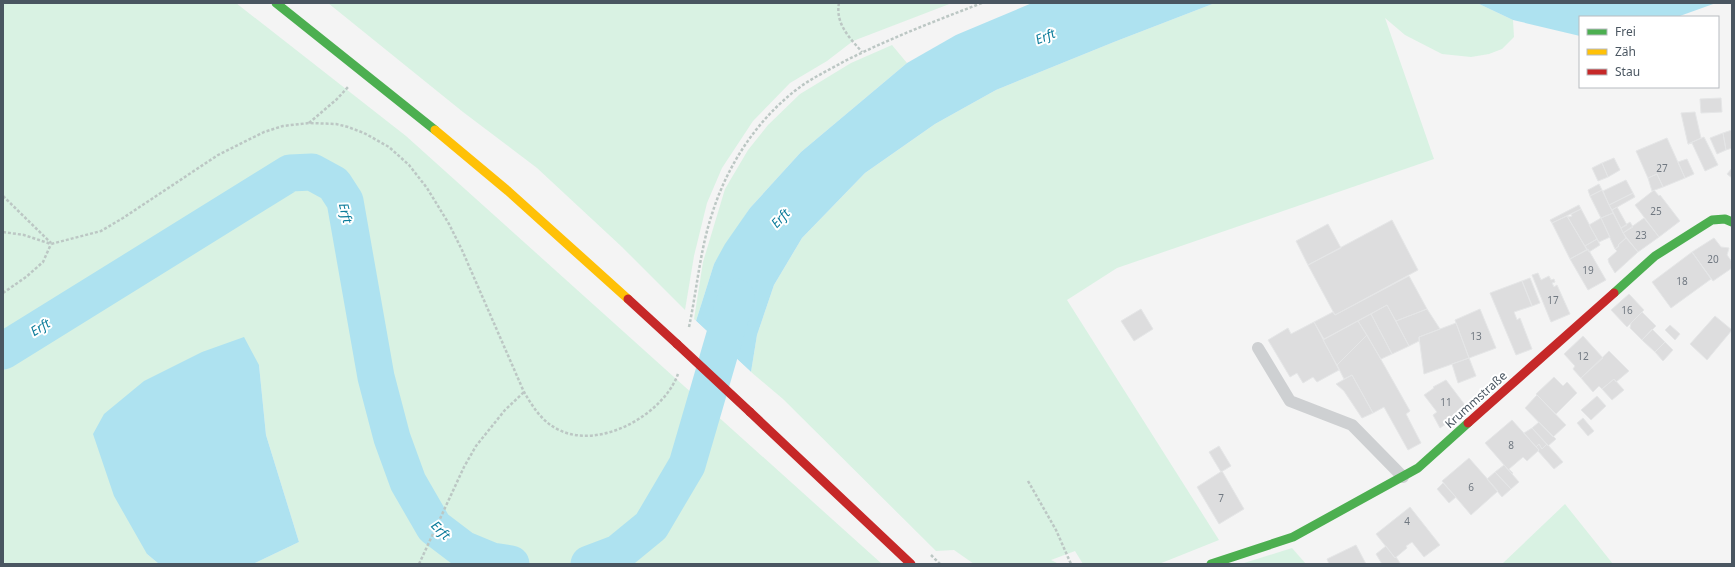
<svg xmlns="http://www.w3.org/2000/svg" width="1735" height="567" viewBox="0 0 1735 567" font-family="'Noto Sans',sans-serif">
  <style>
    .green { fill: #d9f2e3 }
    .water { fill: #aee2f0 }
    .pier { fill: #f4f4f4 }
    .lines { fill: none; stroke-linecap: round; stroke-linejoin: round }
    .river { stroke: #aee2f0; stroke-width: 37 }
    .building { fill: #ddddde; stroke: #e5e6e7 }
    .path { stroke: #bcc7c4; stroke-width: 2.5; stroke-dasharray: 3 2; stroke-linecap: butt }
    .lane { stroke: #ced0d2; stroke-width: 12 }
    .fast { stroke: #4caf50; stroke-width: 9 }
    .slow { stroke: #ffc107; stroke-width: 9 }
    .jam { stroke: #c62828; stroke-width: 9 }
    .jam-bridge { stroke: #c62828; stroke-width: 9 }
    .labels { text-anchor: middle; stroke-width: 4; stroke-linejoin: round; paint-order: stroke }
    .number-label { font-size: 10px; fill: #707881 }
    .street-label { font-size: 12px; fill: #4a5661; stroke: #fff }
    .water-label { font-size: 13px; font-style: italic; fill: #0c7c9b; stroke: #fff }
  </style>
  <rect width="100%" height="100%" fill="#f4f4f4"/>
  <path class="green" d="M3 3H236L406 136 882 564H253L299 542 266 435 259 365 147 554 159 564H3Z
    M328 3H952L853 41 827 61 790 83 753 121 722 168 707 203 694 256 685 310 622 247 537 168 463 112Z
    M1215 3H1477L1513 20 1514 37 1502 49 1489 54 1471 57 1442 54 1405 35 1385 18 1434 159 1117 268 1067 300 1219 540 1159 564H1083L1075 551 1051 560 1059 564H974L954 550 936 551 783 399 751 372 757 335 774 285 802 238 865 173 935 124 996 90 1114 42Z
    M892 45 907 63 801 152 750 208 714 264 696 321 694 319 703 262 725 189 748 150 768 125 800 94 851 63Z
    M1565 504 1613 564H1502Z
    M1292 548 1306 564H1241Z"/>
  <path class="water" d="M1032 3H1215L1114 42 996 90 935 124 865 173 802 238 774 285 757 335 751 372 696 321 714 264 725 244 750 208 801 152 907 63 956 35Z
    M1477 3H1716L1677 17H1580V36L1513 20Z
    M244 337 259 365 266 435 299 542 253 564H159L147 554 114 496 93 434 104 414 144 381 202 352Z"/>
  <path class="pier" d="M695 320 751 372 752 374H750L695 323Z"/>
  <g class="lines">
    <path class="river" d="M3 351 290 173 312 172 334 184 345 201 376 377 392 438 408 482 434 527 463 549 492 561 511 564
      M589 564 618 553 651 526 687 465 736 297"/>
  </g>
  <path class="building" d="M1721 98 1722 112 1701 113 1700 99Z
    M1695 112 1701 138 1688 144 1681 113Z
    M1732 130V148L1726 150 1723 133Z
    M1723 133 1726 150 1717 154 1710 138Z
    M1704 137 1718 165 1705 171 1692 143 1688 144Z
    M1667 138 1685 178 1663 187 1657 174 1648 178 1636 151Z
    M1614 158 1620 170 1608 177 1602 163Z
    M1687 159 1694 174 1685 178 1678 162Z
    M1602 163 1608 177 1598 181 1592 168Z
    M1732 168V178L1727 174Z
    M1657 174 1663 187 1652 191 1648 178Z
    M1626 180 1633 193 1609 205 1603 191Z
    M1599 184 1602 190 1590 196 1588 190Z
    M1602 190 1613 213 1601 218 1590 196Z
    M1654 190 1659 196 1660 195 1680 221 1659 237 1635 205Z
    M1633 193 1635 197 1612 210 1609 205Z
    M1579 205 1581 209 1552 223 1550 220Z
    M1617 207 1627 225 1621 228 1612 210Z
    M1581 209 1597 239 1585 246 1567 216 1569 217 1572 216 1571 214Z
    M1613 213 1626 238 1618 245 1619 246 1615 249 1601 218Z
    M1567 216 1587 250 1570 259 1552 223Z
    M1601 218 1610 237 1599 242 1589 225Z
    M1644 218 1659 237 1638 252 1623 233Z
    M1392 220 1418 270 1335 315 1308 265Z
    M1630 222 1633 227 1623 233 1621 228Z
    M1328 224 1341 248 1308 265 1296 241Z
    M1626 238 1638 252 1615 273 1609 263 1608 259 1617 251 1615 249 1619 246 1618 245Z
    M1714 238 1721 247 1729 248 1727 255 1732 262V268L1713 281 1692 252Z
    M1597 239 1600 245 1589 252 1585 246Z
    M1588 249 1606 280 1588 290 1570 259Z
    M1692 252 1711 279 1671 308 1652 282Z
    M1538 273 1541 280 1549 276 1551 280 1554 279 1555 282 1552 283 1554 287 1557 285 1570 314 1551 322 1532 275Z
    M1409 276 1427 309 1396 321 1387 305 1324 339 1314 322 1333 312 1335 315Z
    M1530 278 1540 303 1532 306 1522 281Z
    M1522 281 1532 306 1514 312 1517 320 1520 318 1532 349 1516 355 1490 293Z
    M1629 294 1644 310 1627 327 1611 310Z
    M1387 305 1409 346 1392 354 1371 314Z
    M1141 309 1153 329 1134 341 1121 321Z
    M1427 309 1440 329 1419 337V341L1409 346 1396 321Z
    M1480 309 1496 348 1469 358 1455 320Z
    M1642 312 1656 326 1642 340 1630 328 1631 323Z
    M1371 314 1392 354 1381 359 1358 321Z
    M1715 316 1732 330 1707 360 1690 344Z
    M1358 321 1367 335 1337 365 1323 340Z
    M1314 322 1339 370 1317 382 1313 377 1303 383 1297 373 1290 377 1268 340 1288 328 1291 334Z
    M1456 323 1469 358 1424 374 1419 337Z
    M1670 325 1680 334 1675 340 1665 330Z
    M1652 329 1665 342 1655 352 1642 340Z
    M1367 335 1410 411 1406 414 1421 443 1408 450 1384 407 1373 413 1352 375 1344 379 1337 365Z
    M1583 336 1603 358 1581 378 1573 369 1575 366 1564 354Z
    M1665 342 1673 350 1663 361 1655 352Z
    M1609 351 1629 371 1616 382 1614 379 1602 389 1599 386 1593 392 1581 378Z
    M1469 358 1476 376 1458 383 1452 364Z
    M1352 375 1373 413 1362 418 1344 391 1336 384Z
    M1554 377 1563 386 1567 382 1577 393 1556 414 1536 394Z
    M1614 379 1624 390 1612 400 1602 389Z
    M1446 380 1468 409 1440 428 1433 415 1437 412 1424 395 1434 388 1433 387Z
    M1537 395 1566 425 1553 437 1525 408Z
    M1597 396 1606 406 1591 420 1581 410Z
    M1583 418 1594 431 1588 436 1577 423Z
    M1512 420 1539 450 1527 461 1523 457 1509 469 1513 473 1512 474 1485 443Z
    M1539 422 1556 439 1548 446 1532 428Z
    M1532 428 1547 444 1542 449 1539 444 1536 447 1524 433Z
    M1539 444 1542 449 1547 444 1563 462 1554 469 1538 451 1539 450 1536 447Z
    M1219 446 1231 466 1221 472 1209 452Z
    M1469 458 1498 491 1471 515 1442 481Z
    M1504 465 1519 482 1511 489 1495 472Z
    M1222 471 1244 509 1219 524 1197 487Z
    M1495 472 1511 489 1502 497 1487 479Z
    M1443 483 1456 497 1449 503 1437 489Z
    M1410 507 1440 545 1424 557 1412 542 1406 546 1407 548 1395 558 1376 534Z
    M1356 545 1366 564H1329L1327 559Z
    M1386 546 1395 558 1396 557 1400 563 1398 564H1382L1376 554Z"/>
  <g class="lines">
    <path class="path" d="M839 3C835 24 850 38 862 52
      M309 123 337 99 348 87
      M3 196 51 243
      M3 232 24 235 51 244 101 231 123 218 218 155 264 132 283 126 309 123 336 124 348 127 364 133 389 147 409 165 427 188 449 224 462 250 524 392C533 407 542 422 559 430 600 450 663 415 678 374
      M3 293 26 277 43 262 51 244
      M689 327C697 289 700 250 712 214 727 166 756 121 796 90 810 79 827 71 843 62 888 39 935 21 982 3
      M1028 481 1056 530 1071 564
      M931 555 940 564
      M419 564 464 467 476 446 505 410 524 392"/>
    <path class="lane" d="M1258 348 1290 401 1352 425 1403 477"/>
    <path class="fast" d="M276 3 435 130
      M1614 293 1655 256 1712 220 1725 219 1732 222
      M1211 564 1293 537 1418 468 1468 423"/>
    <path class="slow" d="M435 130 508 191 628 299"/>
    <path class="jam" d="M628 299 677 344
      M750 412 911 564
      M1468 423 1614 293"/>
    <path class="jam-bridge" d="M677 344 750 412"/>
  </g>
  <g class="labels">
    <g class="number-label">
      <text x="1662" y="172">27</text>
      <text x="1656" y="215">25</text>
      <text x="1641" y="239">23</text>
      <text x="1713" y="263">20</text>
      <text x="1588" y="274">19</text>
      <text x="1682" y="285">18</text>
      <text x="1553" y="304">17</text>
      <text x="1627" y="314">16</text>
      <text x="1476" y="340">13</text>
      <text x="1583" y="360">12</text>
      <text x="1446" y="406">11</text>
      <text x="1511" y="449">8</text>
      <text x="1471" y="491">6</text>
      <text x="1221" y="502">7</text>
      <text x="1407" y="525">4</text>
    </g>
    <g class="street-label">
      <text transform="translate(1476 400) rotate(-42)" y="4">Krummstraße</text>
    </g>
    <g class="water-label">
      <text transform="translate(1045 36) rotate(-22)" y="5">Erft</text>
      <text transform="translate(346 213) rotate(76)" y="5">Erft</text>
      <text transform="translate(780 218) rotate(-47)" y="5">Erft</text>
      <text transform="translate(40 327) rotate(-32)" y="5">Erft</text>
      <text transform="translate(441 530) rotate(44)" y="5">Erft</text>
    </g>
  </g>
  <rect width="1735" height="567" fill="none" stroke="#4a5661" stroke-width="8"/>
  <rect x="1579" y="16" width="140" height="72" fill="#ffffff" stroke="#b7bbc0"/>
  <rect x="1587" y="29" width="20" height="6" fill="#4caf50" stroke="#b7bbc0"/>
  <text x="1615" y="36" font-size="12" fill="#4a5661">Frei</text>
  <rect x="1587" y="49" width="20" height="6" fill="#ffc107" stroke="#b7bbc0"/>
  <text x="1615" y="56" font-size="12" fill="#4a5661">Zäh</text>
  <rect x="1587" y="69" width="20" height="6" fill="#c62828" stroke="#b7bbc0"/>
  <text x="1615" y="76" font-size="12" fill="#4a5661">Stau</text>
</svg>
